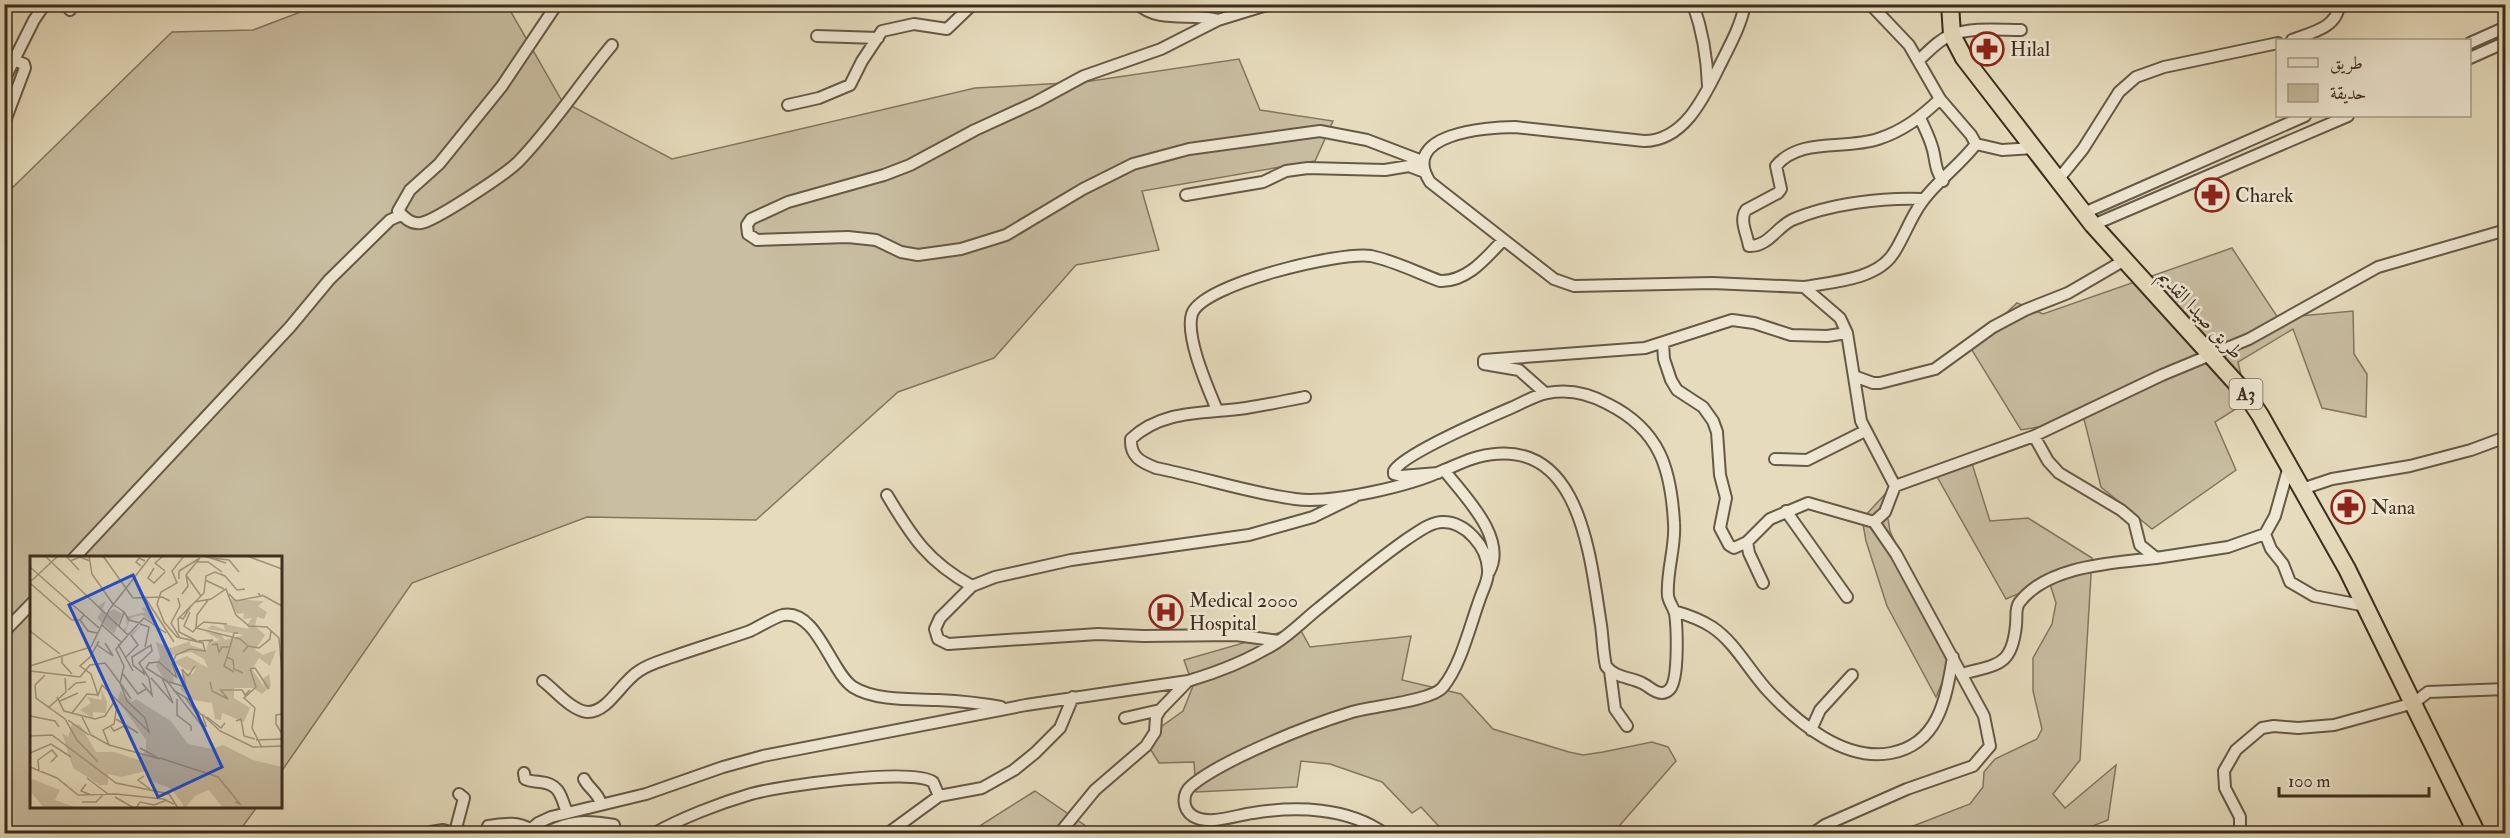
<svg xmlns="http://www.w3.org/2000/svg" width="2510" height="838" viewBox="0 0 2510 838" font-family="'IM FELL Double Pica',Amiri,serif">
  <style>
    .green { fill: #c9bea2; stroke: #837660; stroke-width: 1.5 }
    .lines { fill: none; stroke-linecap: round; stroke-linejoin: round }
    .minor-casing { stroke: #675946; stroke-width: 14 }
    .highway-casing { stroke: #3d2d1e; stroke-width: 20 }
    .minor { stroke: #efe8d4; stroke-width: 10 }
    .highway { stroke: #e6dcbd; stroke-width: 16 }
    .labels { text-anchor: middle; stroke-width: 5; stroke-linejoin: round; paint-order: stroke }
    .shield { fill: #efe8d4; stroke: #726555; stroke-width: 1.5 }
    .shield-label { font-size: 18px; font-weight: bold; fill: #3d2d1e }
    .poi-label { font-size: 20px; fill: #3d2d1e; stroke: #efe8d4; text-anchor: start }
    .street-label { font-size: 20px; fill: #3d2d1e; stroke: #efe8d4 }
    .inset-road { fill: none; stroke: #a2967d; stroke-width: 1.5 }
    .view { fill: #1d4ed8; fill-opacity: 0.15; stroke: #1d4ed8; stroke-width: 3 }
    .inset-edge { fill: none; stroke: #3d2d1e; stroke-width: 3 }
  </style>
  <rect width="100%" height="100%" fill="#e6dcbd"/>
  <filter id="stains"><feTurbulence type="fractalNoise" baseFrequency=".00333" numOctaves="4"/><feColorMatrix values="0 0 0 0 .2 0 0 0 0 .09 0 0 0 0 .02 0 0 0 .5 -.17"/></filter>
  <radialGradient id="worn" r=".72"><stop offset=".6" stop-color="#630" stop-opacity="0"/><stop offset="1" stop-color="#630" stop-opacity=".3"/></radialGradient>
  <path class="green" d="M319 5H507L562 101 672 159 975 88 1084 82 1239 59 1260 110 1333 121 1315 161 1142 191 1159 250 1076 265 994 358 898 392 756 520 587 517 412 583 281 772 280 558H32V806L257 807 243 826 242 833H5L4 189H11L172 32 253 30Z
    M2232 248 2278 318 2353 311 2354 354 2367 374 2366 417 2322 408 2293 329 2238 362 2247 402 2215 422 2236 470 2152 529 2101 487 2084 419 2021 430 1970 347 2017 303 2043 314Z
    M1969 454 1990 521 2028 518 2092 558 2080 760 2053 794 2065 808 2116 765 2108 820 2075 833H1895L1970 804 1983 787 1984 772 1995 759 2037 739 2042 729 2033 691V658L2052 624 2056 603 2049 581 2006 599 1936 475 1918 480 1884 495 1890 531 1949 666 1936 697 1887 606 1866 541 1862 519 1889 490 1933 472Z
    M1299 627 1310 647 1411 636 1402 680 1461 694 1493 729 1569 752 1583 755 1603 752 1652 742 1668 747 1676 761 1613 833 1446 834 1421 807 1412 813 1382 782 1330 764 1301 761 1297 787 1196 792 1194 762 1159 763 1144 739 1183 711 1193 686 1184 660Z
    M1035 791 1096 833 973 834 981 825Z"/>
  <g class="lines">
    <defs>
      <path id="minor" d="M557 4 502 86 439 164 410 190 398 211C404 217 411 225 421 223 435 221 506 174 518 162 553 126 580 83 612 45
        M1138 4C1158 24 1193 12 1218 20
        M1270 4 1218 20 1161 49 1084 76 1036 102 975 130 910 165 884 175 788 202 751 219 747 225 748 234 757 240 848 237 876 240 901 252 918 255 961 249 1006 235 1083 189 1133 164 1189 149 1320 131 1367 140 1422 161
        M1693 4C1703 32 1707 57 1708 86
        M1745 4C1741 25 1731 43 1722 61 1706 93 1686 141 1644 141L1515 127C1486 127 1399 134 1430 182L1554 279 1574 286 1712 283 1804 287 1840 318 1847 333 1861 421 1895 486
        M1870 4 1909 45 1940 99 1971 135 1976 144
        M70 10 72 4
        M817 36 878 38
        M2292 40C2310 33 2338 28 2339 4
        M2470 43 2506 27
        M2470 58 2506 42
        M1918 61C1928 52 1938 40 1951 35 1972 27 1999 30 2021 30
        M4 80 34 20 45 4
        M788 105 819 98 850 85 862 61 882 31 914 24 947 29 973 4
        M1920 118C1925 129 1930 138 1933 150 1936 162 1935 170 1943 181
        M5 121 25 68 24 64 16 61
        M1976 144 2002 150 2034 148
        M2057 181 2083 149 2119 92 2136 77 2164 67 2278 43
        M1186 195 1263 182 1286 171 1308 168 1385 170 1409 166 1422 171
        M1924 199C1884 197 1828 204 1792 220 1777 227 1768 247 1749 246 1747 234 1739 220 1746 210L1778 193 1781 189 1776 166C1800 137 1845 150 1878 139 1903 131 1921 117 1940 99
        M2084 213 2305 116
        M2093 225 2348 116
        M1804 287C1831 282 1876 280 1893 254 1904 238 1910 218 1922 202 1937 181 1960 165 1976 144
        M1663 343 1664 359 1671 380 1677 390 1703 407 1713 421 1717 432 1720 475 1726 498 1720 528 1729 545 1734 548 1747 542 1770 519 1808 503 1874 522
        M1484 360 1645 348 1732 320 1754 323 1791 335 1827 336 1847 333
        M1484 360V364L1519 370 1545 393
        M1854 376 1873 383H1880L1935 369 1993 327 2025 310 2068 293 2123 261
        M1305 397C1285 401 1265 405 1246 408 1205 414 1163 409 1131 439 1130 457 1141 462 1156 468 1202 477 1249 493 1295 499 1332 504 1410 486 1444 470 1455 466 1466 460 1478 457 1581 431 1590 557 1601 625 1603 639 1603 653 1606 666 1615 678 1630 677 1642 683 1649 686 1654 693 1662 693 1665 693 1668 691 1670 689 1679 679 1677 627 1675 613 1673 607 1669 602 1668 596 1666 572 1676 547 1674 523 1671 469 1660 430 1608 404 1590 394 1568 389 1547 393 1536 395 1524 402 1513 407 1492 416 1403 454 1394 471V474L1401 476 1438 473
        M1217 410C1208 388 1185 337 1192 314 1202 284 1341 251 1371 256 1395 261 1418 273 1440 281 1467 282 1486 258 1503 240
        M2034 436 2048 461 2059 473 2121 510 2134 521 2140 545 2156 558 2228 547 2265 534 2275 516 2289 466
        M1775 459 1807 460 1865 431
        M1444 470C1464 496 1508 538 1489 572
        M2302 489 2332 479 2410 466 2471 450 2506 437
        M887 495C912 537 928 562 972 586
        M1786 511 1847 597
        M2265 534 2271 549 2283 564 2290 582 2314 596 2366 606
        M1747 542 1749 553 1763 583
        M74 558 290 327 329 280 390 220 401 215
        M1674 611C1688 615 1700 619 1712 627 1736 643 1749 671 1769 692 1798 723 1845 762 1891 753 1939 744 1946 698 1953 657
        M4 632 32 603
        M1279 641 1236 635 1143 636 1098 634 948 644 938 639 935 629 940 618 972 586 995 577 1071 560 1249 535 1313 517 1354 497
        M1610 671 1615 709 1627 726
        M1962 674C1997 664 2012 667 2016 625 2017 617 2015 609 2019 603 2047 565 2114 563 2156 558
        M543 681C555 690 571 710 587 712 608 713 621 682 639 671 649 664 661 661 672 657 698 648 724 640 750 631 759 627 774 617 783 615 817 609 831 673 853 687 875 701 913 699 938 700 959 701 980 703 1001 707
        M1125 718 1160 710
        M1811 730 1820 710 1852 675
        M524 773 525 779C531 782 534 781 540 782 560 784 561 796 567 813
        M584 779C589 789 598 792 601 804
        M488 826C504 824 515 821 530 829
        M431 832 443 830 455 834
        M455 832 464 798 459 794
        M525 834 538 823 551 817 646 794 723 767 763 756 1026 705 1188 681C1219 672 1249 660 1276 643 1292 633 1305 619 1319 608 1348 584 1377 560 1407 539 1418 532 1430 522 1443 522 1466 522 1487 547 1488 569 1489 577 1485 586 1482 593 1471 621 1462 664 1443 687 1432 701 1372 706 1352 712 1313 724 1276 739 1239 757 1223 765 1205 774 1191 786 1182 794 1182 809 1193 816 1209 826 1236 815 1253 813 1296 806 1348 807 1385 834
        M544 834C569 820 586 820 614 825
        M653 834C681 818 720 803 751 794 780 786 912 767 933 782L939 796
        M887 834 939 796 982 788 1014 770 1035 753 1060 728 1073 697
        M1059 834 1095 790 1146 746 1155 732 1156 717 1160 710 1188 681
        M1812 834 1825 825 1907 789 1973 766 1990 746 1984 716 1896 554 1874 522 1885 512 1895 486 2034 436 2162 375 2249 339 2378 267 2506 230
        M2175 834H2203
        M2240 834V817L2225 788 2224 771 2236 750 2262 728 2274 726 2298 728 2334 725 2414 703 2428 692 2506 689"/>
      <path id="highway" d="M1950 4 1952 35 1964 58 2093 225 2227 373 2246 394 2260 415 2347 569 2477 834"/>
    </defs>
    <use href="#minor" class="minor-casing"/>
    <use href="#highway" class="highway-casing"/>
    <use href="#minor" class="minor"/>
    <use href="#highway" class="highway"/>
  </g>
  <defs>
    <symbol id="pharmacy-ring" viewBox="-11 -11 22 22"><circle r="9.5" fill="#efe8d4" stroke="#8f2418" stroke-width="1.5"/><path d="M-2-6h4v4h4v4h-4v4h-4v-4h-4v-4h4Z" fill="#8f2418"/></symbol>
    <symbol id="hospital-ring" viewBox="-11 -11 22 22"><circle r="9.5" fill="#efe8d4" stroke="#8f2418" stroke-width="1.5"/><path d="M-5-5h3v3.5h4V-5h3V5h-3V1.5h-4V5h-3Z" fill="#8f2418"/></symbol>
  </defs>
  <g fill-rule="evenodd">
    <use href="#pharmacy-ring" x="1968" y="30" width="38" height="38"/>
    <use href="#pharmacy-ring" x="2193" y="176" width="38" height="38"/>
    <use href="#pharmacy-ring" x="2329" y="488" width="38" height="38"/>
    <use href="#hospital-ring" x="1147" y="593" width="38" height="38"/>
  </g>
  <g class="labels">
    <rect class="shield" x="2229.5" y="379" width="33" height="30" rx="4.5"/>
    <g class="shield-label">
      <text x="2246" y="400">A3</text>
    </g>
    <g class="poi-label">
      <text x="2010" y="56">Hilal</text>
      <text x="2235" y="202">Charek</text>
      <text x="2371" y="514">Nana</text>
      <text x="1189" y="607">Medical 2000<tspan x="1189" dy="23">Hospital</tspan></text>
    </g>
    <g class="street-label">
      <text transform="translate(2201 314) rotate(47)" y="7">طريق صيدا القديم</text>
    </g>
  </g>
  <g transform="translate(30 556)">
    <rect width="252" height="252" fill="#e6dcbd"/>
    <path d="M199 43 234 45 228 50 237 56 234 63 227 61 225 70 235 79 225 94 233 99 246 94 240 110 229 102 222 113 234 131 233 123 239 118 241 130 232 138 223 132H204V142L220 152 214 166 192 157 191 164 185 163 182 147 163 144 151 134 152 117 163 118 166 112 158 115 143 106 157 100 178 112 174 103 161 96 140 100 144 127H136L126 110 130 101 126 86 141 92 160 85V89L176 94 178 87 190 84 176 76 191 78 195 84 214 79 177 73 182 69 195 74 193 68 219 73 217 69 222 62 213 63 214 57 207 58ZM76 45 72 54 76 57 84 53 92 58 84 78 67 62 71 56 68 50ZM116 51 127 69 112 59 101 62 95 76 99 79 112 68 103 79 101 80 98 79 93 74 97 70 96 61 115 56 111 52ZM71 133 77 146 76 157 63 156V162L50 154 61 147 57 141 72 144ZM90 135 102 146 106 143 141 165 158 188 182 193 193 189 223 204 252 211V252H193L179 234 165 240 155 252 142 233 124 226 116 215 91 221 78 218V229H70L43 212 32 177 38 181 42 168 50 169 66 196H84L109 204 116 194V184L88 144ZM0 222 30 234 25 244 47 252H14L0 235Z" fill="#c9bea2"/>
    <path class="inset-road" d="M15 0 98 79 114 62 136 77M36 0 49 14M59 0 62 18 83 48M73 0 103 42 132 41 140 45M133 0 125 7 135 15M154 0 142 15 147 27 131 36 127 48 134 66 147 81 173 87 175 95 160 93 146 99 142 108 147 122 129 106 119 107 116 112 137 125 172 170H176L172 158 190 175 223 191 252 190M174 0 196 7M217 0 252 13M182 2 199 4 209 16M40 5 50 1 60 5M167 6H178L192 16M111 10 106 6 109 2 115 5M0 11 69 72M124 12 118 22 124 27 135 16M156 19 171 40M149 23V15L170 2 156 19 158 30 152 38M175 24 194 33M0 26 28 0M0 27 42 64H50L54 59M199 38 206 45 231 40 228 37M232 39 252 50M114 40 144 86M148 42 150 50 141 67 150 82M178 44 167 59 166 72 210 83 218 90 213 96M165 46 174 37 176 20 185 16 195 20 207 34 215 33M84 49 94 56 89 70M94 56 99 64 110 67M160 56 154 70 163 76 166 72M149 61 153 63 161 50M50 64 58 75 67 77M110 68 119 71 115 91M72 69 91 86M166 72 174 66 197 68M0 75 30 98M208 77H204L197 101 203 104 204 113 213 117M69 85 60 101 50 110 61 118 68 139 72 129 119 176 115 162 97 145 90 127M167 85 149 76 148 63 165 46 181 43 196 33 206 59 219 70 237 71 249 82 252 117M168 85 183 84 179 86M88 88 103 115M67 89 83 100 75 87M182 89 187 88 189 96 192 91H200M218 90 229 92 240 83 241 74M32 101V107L42 118M197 101 194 110 204 116M95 102 108 89 101 79M0 110 61 91 79 54 121 0M220 113 226 131 214 142 225 152 222 172 232 192M220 113 225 112 239 133M0 115 50 121 60 109 75 107 90 127 94 110 86 93 98 79M93 118 108 138 116 133M15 119 5 129 6 142 35 163 47 184 68 206M121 122 143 147 132 122M139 126 156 131 152 113 158 120 165 110M180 126 182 135 198 143 190 133M112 127 122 139 119 122 109 107 122 95 121 89 102 101 103 109 114 118 113 114M91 128 101 143M38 134 46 127 56 126M143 134 160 144 171 159M192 134H212L215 139 220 134M27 141 34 155 65 163 75 160 84 146M155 141 170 162M147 143V159L161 170V175M30 145 48 137M18 152 36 136 35 122M42 157 57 138 68 139M252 158 246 159V168L252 178M0 160 25 165 29 171M52 161 61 179 79 189 73 174 84 168 87 149M177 161 191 172 195 167M86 163 108 177M38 164 59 179M206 165 211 163 214 180 225 183M81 171 84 175 94 170 97 174M0 180 22 179 86 227 139 238 148 252M226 184 252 183M79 189 130 203 110 192M0 197 21 188 41 201M130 202 188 221 210 248 205 246M0 211 27 222 48 239 86 238 133 243 144 248M9 215 8 204 22 194 27 200 21 206M114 220 108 224 120 233M57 222 78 238M56 228 51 235 61 239M85 241 104 252M52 246H66L73 239M106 252 110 246 124 249 137 244"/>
    <path class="view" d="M103 19 192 211 128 241 39 49Z"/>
    <rect width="252" height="252" class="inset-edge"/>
  </g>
  <rect width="2510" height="838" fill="none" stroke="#e6dcbd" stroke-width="24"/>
  <rect x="6" y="6" width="2498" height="826" fill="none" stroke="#3d2d1e" stroke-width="3"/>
  <rect x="12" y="12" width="2486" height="814" fill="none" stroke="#3d2d1e" stroke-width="1.5"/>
  <rect x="2276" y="39" width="195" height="78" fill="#efe8d4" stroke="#a89d8b" stroke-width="1.5"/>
  <rect x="2288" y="58" width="30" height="9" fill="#efe8d4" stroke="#a89d8b" stroke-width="1.5"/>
  <text x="2330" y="69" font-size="18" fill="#3d2d1e">طريق</text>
  <rect x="2288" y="84" width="30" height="18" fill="#c9bea2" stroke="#a89d8b" stroke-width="1.5"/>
  <text x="2330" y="99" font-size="18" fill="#3d2d1e">حديقة</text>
  <path d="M2279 787v9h150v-9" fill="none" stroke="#3d2d1e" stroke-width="3"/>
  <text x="2288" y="787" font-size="18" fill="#3d2d1e" stroke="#efe8d4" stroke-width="4.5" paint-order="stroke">100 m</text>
  <rect width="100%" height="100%" filter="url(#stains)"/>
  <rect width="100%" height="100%" fill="url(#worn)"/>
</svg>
